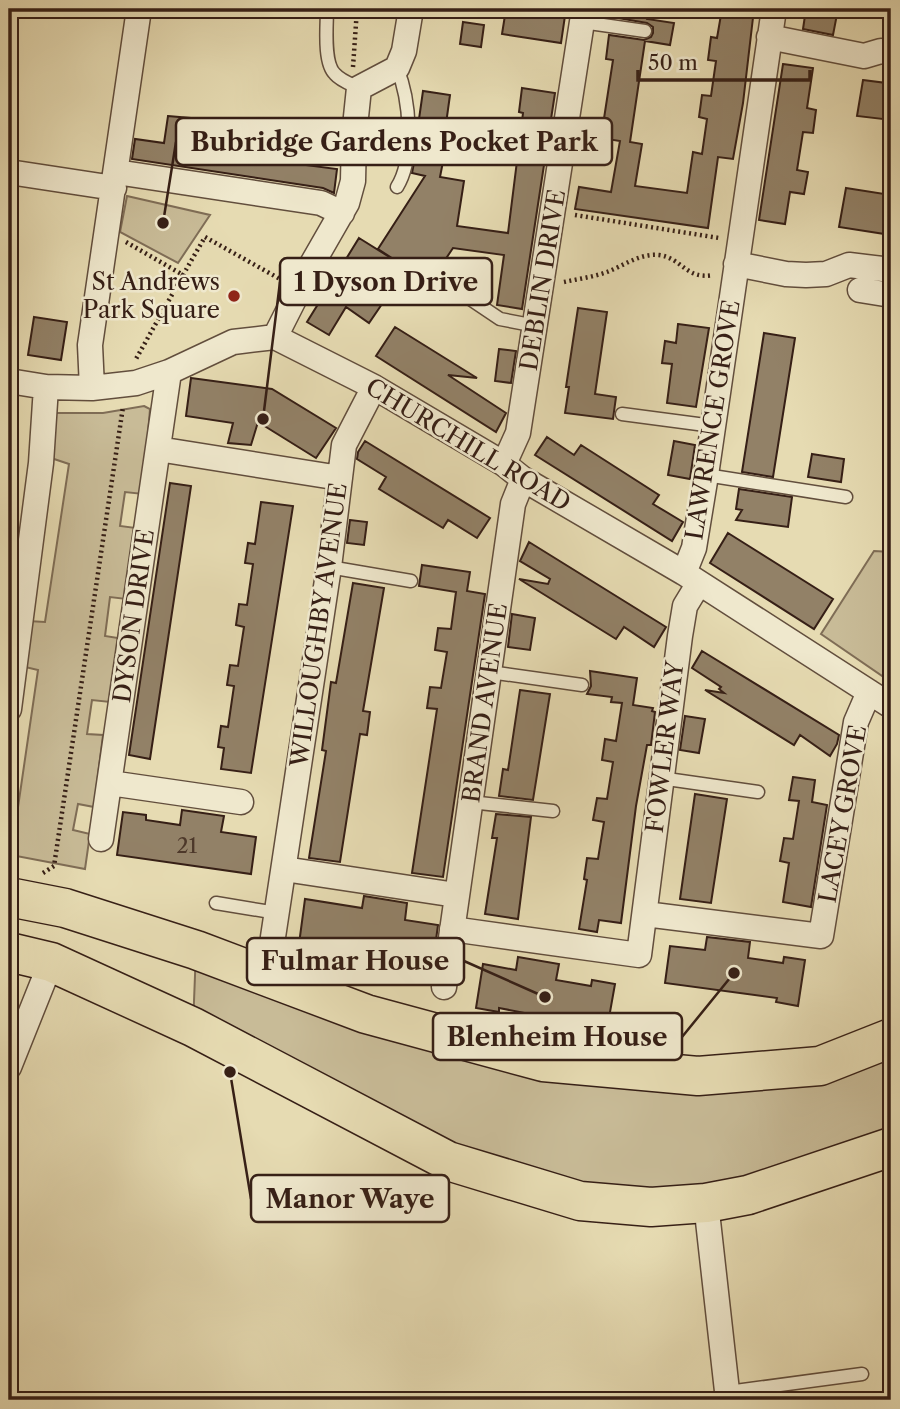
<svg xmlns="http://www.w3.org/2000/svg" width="900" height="1409" viewBox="0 0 900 1409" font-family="'Libre Caslon Text',serif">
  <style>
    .green { fill: #c8bb97; stroke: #7f6d56; stroke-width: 2 }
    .building { fill: #928167; stroke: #361f16; stroke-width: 2 }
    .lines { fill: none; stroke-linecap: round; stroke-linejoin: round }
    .lane-casing { stroke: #624e3d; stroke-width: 15 }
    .street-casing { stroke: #624e3d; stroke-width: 27 }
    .primary-casing { stroke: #361f16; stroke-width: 41 }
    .path { stroke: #361f16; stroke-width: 4.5; stroke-dasharray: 2 3.5; stroke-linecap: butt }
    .lane { stroke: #efe8cd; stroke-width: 12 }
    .street { stroke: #efe8cd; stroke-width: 24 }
    .primary { stroke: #e6dbb2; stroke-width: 38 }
    .poi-dot { fill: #8f2418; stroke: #efe8cd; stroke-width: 2.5 }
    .labels { text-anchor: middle; stroke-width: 5; stroke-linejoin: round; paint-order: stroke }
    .number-label { font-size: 21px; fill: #4d382a }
    .street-label { font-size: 24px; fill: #361f16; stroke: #efe8cd }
    .poi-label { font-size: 24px; fill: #361f16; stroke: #efe8cd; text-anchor: end }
    .leader { fill: none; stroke: #361f16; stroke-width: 2.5 }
    .callout-dot { fill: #361f16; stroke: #efe8cd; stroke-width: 2.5 }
    .callout { fill: #efe8cd; stroke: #361f16; stroke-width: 2.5 }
    .callout-label { font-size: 26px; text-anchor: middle; font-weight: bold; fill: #361f16 }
  </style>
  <rect width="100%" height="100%" fill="#e6dbb2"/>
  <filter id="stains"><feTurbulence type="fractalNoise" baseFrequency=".00286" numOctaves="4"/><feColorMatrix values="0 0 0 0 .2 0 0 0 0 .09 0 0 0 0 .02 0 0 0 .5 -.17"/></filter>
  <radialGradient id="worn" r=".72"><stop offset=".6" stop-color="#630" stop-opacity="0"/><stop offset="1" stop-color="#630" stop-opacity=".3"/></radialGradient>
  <path class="green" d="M127 196 210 215 178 263 120 232Z
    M144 406 150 409 143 494 125 492 120 526 136 528 126 599 110 597 105 636 118 638 110 702 92 700 87 734 103 735 94 807 78 804 73 830 90 834 85 869 11 855 38 670 21 666 28 621 45 622 69 464 51 458 55 413H103Z
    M874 551 891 552V682L821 634Z
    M196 950 366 1014 698 1076 891 1038V1147L748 1195 580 1201 193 1027Z"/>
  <path class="building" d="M506 9H566L561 43 502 34Z
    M613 9H648L647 19 674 23 670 45 645 41 630 142 642 144 635 186 687 193 693 152 702 154 707 119 699 117 702 95 711 96 716 61 708 60 711 37 717 38 722 9H754L743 103 733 159 718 157 708 228 575 209 579 187 611 192 620 141 601 138 613 60 606 59 609 35 644 40 651 37 653 33V27L647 23 612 17Z
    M806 9H838L833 35 803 29Z
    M463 22 484 25 481 47 460 44Z
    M783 64 813 68 807 108 816 110 813 133 803 132 797 170 808 172 804 194 790 192 785 224 759 220Z
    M863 80 886 83V87L891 88V120L857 116Z
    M522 88 555 93 522 309 497 305 504 255 453 248 439 269 431 274 430 283 378 249 425 176 412 173 421 127 418 126 423 91 450 95 445 131H449L440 177 464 181 457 226 508 233 523 113 519 112Z
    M168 116 190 118 188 136 230 142 232 125 253 128 251 146 306 154 305 165 337 169 334 193 323 188 132 159 135 139 164 143Z
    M846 188 891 195V235L839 227Z
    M359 238 391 258 368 294 382 304 369 323 346 307 329 335 307 322Z
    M578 308 607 312 595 394 616 397 613 419 565 413 569 387H566Z
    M34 317 67 322 61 360 28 355Z
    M678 324 709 328 696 407 667 403 672 364 662 363 665 341 676 343Z
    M395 327 477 378 448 375 506 413 496 432 376 356Z
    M764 333 795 338 773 477 742 472Z
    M499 349 516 351 511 383 495 381Z
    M191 378 272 389 336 428 316 458 258 422 251 445 228 443 233 423 186 416Z
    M547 437 574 455 581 445 659 495 653 504 683 522 672 541 535 455Z
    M365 441 490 518 477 538 448 520 443 528 379 489 386 477 357 459 358 452Z
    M674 441 695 445 690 479 668 475Z
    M812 454 844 459 841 482 808 477Z
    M170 483 191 486 150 759 129 755Z
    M739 489 792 497 788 527 736 520 742 510 736 509Z
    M261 502 293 506 251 773 221 769 224 748 218 747 221 726 228 727 234 686 227 685 230 665 238 666 244 627 236 625 239 604 247 605 253 564 245 563 248 543 255 544Z
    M350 520 367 522 364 545 347 543Z
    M728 533 833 599 814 629 710 563Z
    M529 542 666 627 654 647 624 627 616 639 519 579 548 584 550 579 520 561Z
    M422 565 470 572 467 591 485 594 443 877 412 873 437 709 427 708 430 687 441 688 447 652 435 650 438 628 451 629 456 592 419 586Z
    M353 583 384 588 363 711 370 712 367 735 360 734 340 862 309 858 326 751 322 750 331 682 336 683Z
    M512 614 535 618 530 650 508 647Z
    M702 651 839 735 837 744 830 756 800 735 794 745 705 690 724 693 719 689 721 687 692 668Z
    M590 671 637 678 633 705 653 708 652 711 655 712 651 745H647L636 806 621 923 599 920 597 932 579 929 587 880 584 879 587 858 598 859 604 822 593 820 597 798 607 799 613 762 602 760 605 739 616 741 622 703 611 702 612 697 587 694 591 686Z
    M520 690 550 694 533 800 499 796 503 769 508 770Z
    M685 716 705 719 699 753 680 750Z
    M793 777 815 780 812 802 827 805 811 907 783 902 789 863 780 861 784 838 793 839 799 801 789 800Z
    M695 794 727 799 711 903 680 899Z
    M182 810 224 816 221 832 256 837 251 874 117 855 123 812 146 815V820L180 825Z
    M496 814 531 817 518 919 485 914 497 838H492Z
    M364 896 407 903 405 920 438 925 433 962 299 944 305 899 362 908Z
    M707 937 750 942 748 958 783 963 784 957 805 960 798 1006 776 1002 777 998 665 983 670 946 705 950Z
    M518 957 559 964 556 980 591 986 592 980 615 984 607 1029 499 1008V1012L476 1008 483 964 516 970Z"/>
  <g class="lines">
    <defs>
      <path id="lane" d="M327 9C327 25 323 63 335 74 341 81 351 84 359 88
        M582 22 645 31
        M397 187C415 158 410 99 397 68
        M439 278 500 319 536 326
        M622 414 713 426
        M706 475 846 497
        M329 567 411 581
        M490 672 582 685
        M660 778 758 792
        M470 802 553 811
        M216 903 277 913
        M728 1392 862 1374"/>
      <path id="street" d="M769 37 864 56 881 51 891 53
        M9 172 114 188
        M116 172 321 203 342 213
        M736 264 786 274 806 275 826 274 849 265 891 270
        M860 290 891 295
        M275 337 312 264 347 203 353 181 354 136 359 88 397 68 404 51 411 9
        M9 381 46 387 92 388 136 383 169 372 233 342 275 337 374 387 504 464 523 479 684 573 891 706
        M92 388 90 345 139 9
        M158 449 340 478
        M504 464 518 433 584 9
        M684 573 694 548 706 475 774 9
        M9 709 41 463 46 387
        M110 783 241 802
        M101 839 169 372
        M284 869 456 895
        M645 914 821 936 856 722 869 692
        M452 929 639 955 680 636 685 606 699 583
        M273 937 329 567 344 445 374 387
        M444 987 513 504 523 479
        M9 1067 51 962
        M706 1203 728 1400"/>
      <path id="primary" d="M9 897 65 908 196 950 366 1014 543 1062 698 1076 820 1066 891 1038
        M9 952 51 962 193 1027 448 1161 580 1201 651 1207 706 1203 748 1195 891 1147"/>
    </defs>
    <use href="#lane" class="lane-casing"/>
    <use href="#street" class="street-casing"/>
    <use href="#primary" class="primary-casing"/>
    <path class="path" d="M353 67 357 9
      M575 215 719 238
      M126 242 183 275 136 359
      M183 275 205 237 280 279
      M564 282C578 279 593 277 607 272 623 266 640 253 659 255 682 258 686 280 713 275
      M9 458 19 459
      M43 873 54 866 123 407"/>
    <use href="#lane" class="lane"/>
    <use href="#street" class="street"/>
    <use href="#primary" class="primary"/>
  </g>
  <circle class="poi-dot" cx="234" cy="296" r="7"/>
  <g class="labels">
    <g class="number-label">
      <text x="187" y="853">21</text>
    </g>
    <g class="street-label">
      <text transform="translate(543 280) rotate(-81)" y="8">DEBLIN DRIVE</text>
      <text transform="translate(713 420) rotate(-81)" y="8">LAWRENCE GROVE</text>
      <text transform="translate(468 445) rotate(31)" y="8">CHURCHILL ROAD</text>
      <text transform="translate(134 616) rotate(-82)" y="8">DYSON DRIVE</text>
      <text transform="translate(319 625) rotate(-82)" y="8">WILLOUGHBY AVENUE</text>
      <text transform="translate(485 703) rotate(-82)" y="8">BRAND AVENUE</text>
      <text transform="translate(665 747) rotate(-83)" y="8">FOWLER WAY</text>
      <text transform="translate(843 814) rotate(-80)" y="8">LACEY GROVE</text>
    </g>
    <g class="poi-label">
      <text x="220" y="290">St Andrews<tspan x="220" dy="28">Park Square</tspan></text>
    </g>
  </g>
  <path class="leader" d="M163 223L176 142M263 419L280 282M545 997L464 961M734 973L682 1037M230 1072L251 1199"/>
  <g class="callout-dot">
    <circle cx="163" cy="223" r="7"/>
    <circle cx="263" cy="419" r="7"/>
    <circle cx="545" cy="997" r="7"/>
    <circle cx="734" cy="973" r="7"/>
    <circle cx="230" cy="1072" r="7"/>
  </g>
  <g class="callout">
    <rect x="176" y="118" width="436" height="47" rx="7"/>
    <rect x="280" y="258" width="212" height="47" rx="7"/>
    <rect x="247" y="938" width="217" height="47" rx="7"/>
    <rect x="433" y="1013" width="249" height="47" rx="7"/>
    <rect x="251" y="1175" width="198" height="47" rx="7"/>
  </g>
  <g class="callout-label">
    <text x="394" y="151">Bubridge Gardens Pocket Park</text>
    <text x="386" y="291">1 Dyson Drive</text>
    <text x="355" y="970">Fulmar House</text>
    <text x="557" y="1046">Blenheim House</text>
    <text x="350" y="1208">Manor Waye</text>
  </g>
  <rect width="900" height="1409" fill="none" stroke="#e6dbb2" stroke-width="35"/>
  <rect x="10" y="10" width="879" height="1388" fill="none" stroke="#361f16" stroke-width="3.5"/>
  <rect x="18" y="18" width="865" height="1374" fill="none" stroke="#361f16" stroke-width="2"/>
  <path d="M638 70v10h172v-10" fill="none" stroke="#361f16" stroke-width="3.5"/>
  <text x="648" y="70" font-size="21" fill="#361f16" stroke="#efe8cd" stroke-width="5" paint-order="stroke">50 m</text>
  <rect width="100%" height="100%" filter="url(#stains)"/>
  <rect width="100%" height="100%" fill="url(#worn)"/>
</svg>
